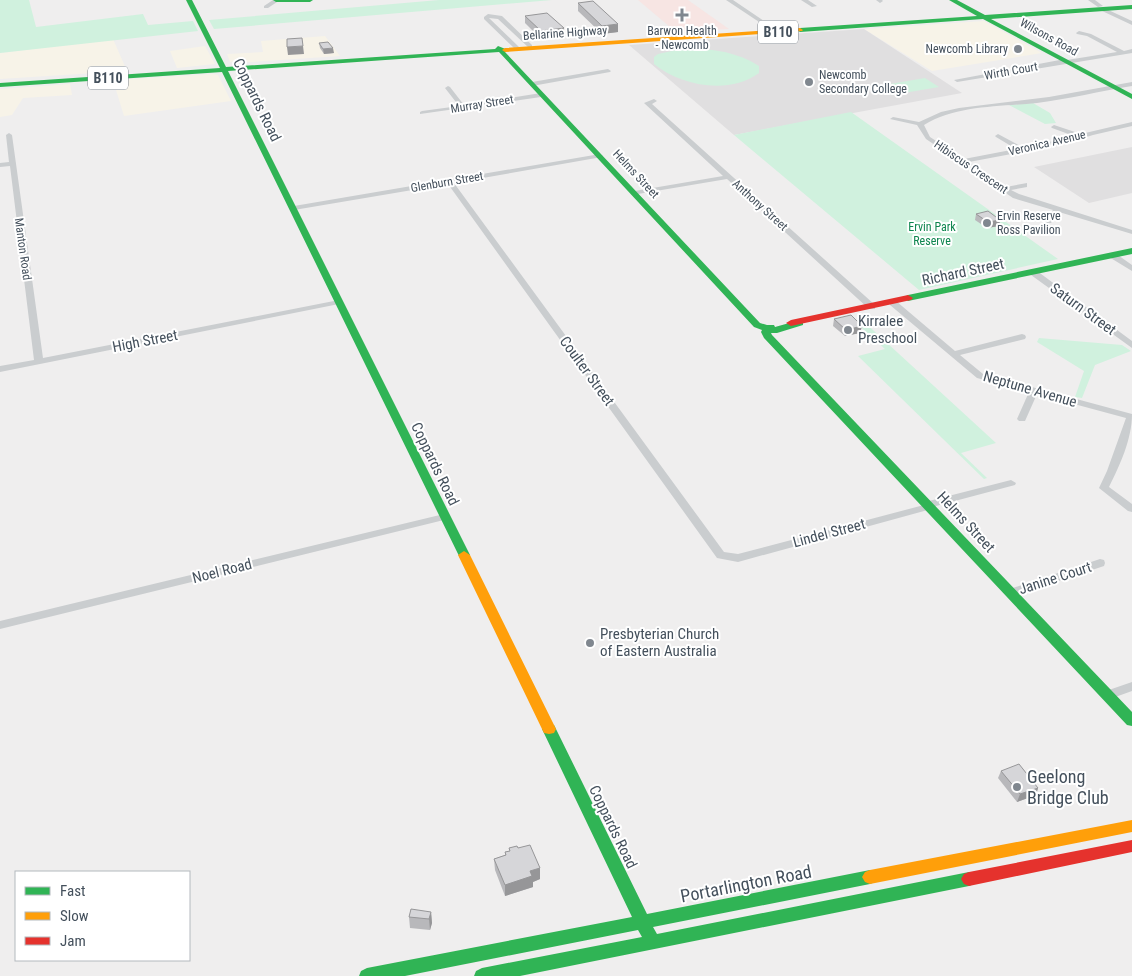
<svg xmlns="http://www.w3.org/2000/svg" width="1132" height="976" viewBox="0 0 1132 976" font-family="'Roboto Condensed',sans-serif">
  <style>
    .commercial { fill: #f7f3e8 }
    .education { fill: #e0dfe0 }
    .medical { fill: #f7e5e3 }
    .green { fill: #d0f1de }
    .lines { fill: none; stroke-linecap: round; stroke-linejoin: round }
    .street { fill: #cacdcf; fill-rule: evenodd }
    .fast { fill: #30b455; fill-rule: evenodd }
    .slow { fill: #ff9f0a; fill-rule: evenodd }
    .jam { fill: #e5322d; fill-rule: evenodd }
    .wall { fill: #b8b8bb }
    .shaded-wall { fill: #969698 }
    .building { fill: #d6d6d9; stroke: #969698 }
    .poi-dot { fill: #80878f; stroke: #fff; stroke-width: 2 }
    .labels { text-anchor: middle; stroke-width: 4; stroke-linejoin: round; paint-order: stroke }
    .far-poi-label { font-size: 12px; fill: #44505c; stroke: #fff; text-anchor: start }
    .far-street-label { font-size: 12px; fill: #44505c; stroke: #fff }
    .far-park-label { font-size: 12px; fill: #0e854e; stroke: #fff }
    .shield { fill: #fff; stroke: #7c848d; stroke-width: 1 }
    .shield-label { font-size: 14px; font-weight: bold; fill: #44505c }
    .street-label { font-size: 15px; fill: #44505c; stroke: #fff }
    .poi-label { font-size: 15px; fill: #44505c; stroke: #fff; text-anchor: start }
    .near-poi-label { font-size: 18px; fill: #44505c; stroke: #fff; text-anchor: start }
    .near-street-label { font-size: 18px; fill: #44505c; stroke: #fff }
  </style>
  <rect width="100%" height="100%" fill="#efeeee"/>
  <path class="commercial" d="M984 21 1042 53 932 71 864 29Z
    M325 36 340 56 236 63 230 62 227 54 263 52 261 41Z
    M113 39 127 71 0 79V53Z
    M205 46 215 64 177 68 170 51Z
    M212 74 218 75 231 101 124 116 113 80Z
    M70 84 72 95 23 98 12 115 0 117V89Z"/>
  <path class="education" d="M864 29 962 93 734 135 629 45Z
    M1132 147V193L1089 203 1034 167Z"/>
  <path class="medical" d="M638 0H688L729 29 676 32Z"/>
  <path class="green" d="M0 0H29L36 27 143 14 148 25 193 21 198 31 0 53Z
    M439 0H552L214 29 209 20Z
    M681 49C709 48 735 51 759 66V73C729 95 681 86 654 64V57L658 54Z
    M925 78 939 87 892 95 878 86Z
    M1033 103 1050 113 1056 123 1045 124 1009 105Z
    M851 112 1058 259 919 290 734 135Z
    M861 319 996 443 961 453 987 478 984 479 858 356 885 349 854 321Z
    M1039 338 1122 345 1131 351 1095 365 1082 398 1075 397 1084 371 1037 342Z"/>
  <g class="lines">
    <path class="street" d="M273 0H280L268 8H264V6Z
      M726 0H733L776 29 771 30Z
      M801 0H808L817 6 812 7Z
      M876 0H882L883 1 880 3Z
      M1088 0H1095L1103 6 1098 7Z
      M1100 8H1104L1132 21V25L1100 10Z
      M488 14 502 16 532 45V47H528L498 19 489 18 519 47 514 48 484 19V17Z
      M1079 31 1091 34 1124 51 1132 49V53L957 82 954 80 1065 59 1067 60 1117 52 1087 36 1077 34 1076 33Z
      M608 69 611 71 610 72 532 86 529 84 532 82Z
      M1132 82V86C1100 91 1069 99 1037 103 999 107 957 105 924 125L930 137 964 159 1016 149 996 137 995 136 998 134 1024 148 1074 136 1052 128 1051 127 1054 125 1081 134 1132 122V126L1093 135 1064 144 969 162 1006 187 1027 183V187L1011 190 1019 194 1132 230V234L1059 212 1051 223H1045L1044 221 1053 210 1013 198 926 139 917 125 890 119 893 117 919 122 941 112 959 108 1049 97Z
      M448 86 450 87 464 105 541 93 544 95 541 97 420 114V112L422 111 459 106 445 88Z
      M654 99 657 101 652 104 875 305V309H869L727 179 632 195 631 193 635 191 723 176 644 103Z
      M9 133 12 135 43 358 339 300 343 302 339 304 0 372V366L34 360 10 166 0 167V163L9 162 6 135Z
      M600 154 603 156 602 157 454 183 724 552 738 554 924 505 925 502 1011 480 1016 483 1015 485 936 506 935 508 738 562 717 558 448 184 294 210 290 208 294 206Z
      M1109 253H1115L1132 265V271L1109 257Z
      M1031 271H1037L1132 341V348L1031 275Z
      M890 301H896L955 351 1022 334 1025 335 1026 337 1025 339 960 355 983 374 1132 414C1132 439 1120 465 1109 487L1132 504V512L1128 511 1099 488 1107 471 1126 418 1037 394 1025 421H1019L1017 419 1029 392 977 378 890 305Z
      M444 514 449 517 448 519 0 629V621Z
      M1100 559 1104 560 1105 563 1104 566 1011 597 1007 596 1006 593 1007 590Z
      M1132 682V691L1107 700 1103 698 1101 695 1103 692Z"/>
    <path class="fast" d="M186 0H192L226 67 495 49 498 46 508 50 505 52 760 323 767 325H774L775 327 800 320 803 321V325L777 333H771L772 335 1132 712V726L1127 725 764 338 761 332 762 330 754 327 499 52 228 71 470 555 468 558H460L222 72 0 87V83L220 68Z
      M273 0H313L310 2H276Z
      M949 0H957L985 15 1132 5V9L991 19 1132 94V99L983 19 800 32 797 30 800 28 977 16Z
      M1132 248V254L908 301 903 298 908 295Z
      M549 724 554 725 556 729 647 914 870 870 875 872 878 877 875 882 870 884 653 927 657 934 969 872 974 874 977 879 974 884 969 886 520 976H474L476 971 482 968 642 937 638 930 405 976H359L361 971 367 968 632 917 542 729 544 725Z"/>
    <path class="slow" d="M800 28 803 30 802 31 505 52 502 50 505 48Z
      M464 551 470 555 556 729 554 733 549 734 544 733 542 729 458 555Z
      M1132 820V832L870 884 865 882 862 877 865 872 870 870Z"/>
    <path class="jam" d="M908 295 913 298 911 300 791 326 786 323 791 320Z
      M1132 840V852L969 886 964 884 961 879 964 874 969 872Z"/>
  </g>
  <path class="wall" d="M578 3 618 32 602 34 578 11Z
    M525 16 564 36 541 39 525 23Z
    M319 43 334 53 324 54 320 48Z
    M976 214 1000 220 999 226 987 228 975 220Z
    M834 319 862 326 860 333 845 336 833 326Z
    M1001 771 1038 788 1036 795 1017 802 998 778Z
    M509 848H518L540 868V879L533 882V887L505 896 495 870 494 859 505 855V852L510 851Z
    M431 912 432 923 430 930 410 928 409 917Z"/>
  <path class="shaded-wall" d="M618 24V32L602 34V26Z
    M564 28V36L541 39V31Z
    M303 46 304 54 288 55 287 47Z
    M333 48 334 53 324 54 323 49Z
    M1000 220 999 226 987 228 988 222Z
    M862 326 860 333 845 336 846 330Z
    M1038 788 1036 795 1017 802 1020 794Z
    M540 868V879L533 882V887L505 896V885L530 871Z
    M431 912 432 923 430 930 429 919Z"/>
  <path class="building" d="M593 1 618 24 602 26 578 3Z
    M547 13 564 28 541 31 525 16Z
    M302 38 303 46 287 47V39Z
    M328 42 333 48 323 49 319 43Z
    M988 211 1000 220 988 222 976 214Z
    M851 315 862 326 846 330 834 319Z
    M1019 764 1038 788 1020 794 1001 771Z
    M530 845 540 868 530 871 532 876 505 885 494 859 506 855 505 852 510 851 509 848 517 846 518 848Z
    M411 909 431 912 429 919 409 917Z"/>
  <g class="poi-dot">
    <path d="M679.5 7.5h5v5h5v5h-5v5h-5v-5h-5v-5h5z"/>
    <circle cx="1018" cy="49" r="5"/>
    <circle cx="809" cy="82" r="5"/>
    <circle cx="987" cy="223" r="5"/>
    <circle cx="848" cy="330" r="5"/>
    <circle cx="590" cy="643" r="5"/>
    <circle cx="1017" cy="787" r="5"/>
  </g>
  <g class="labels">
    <g class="far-poi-label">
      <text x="682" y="35" text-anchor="middle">Barwon Health<tspan x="682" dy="14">- Newcomb</tspan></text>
      <text x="1008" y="53" text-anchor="end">Newcomb Library</text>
      <text x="819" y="79">Newcomb<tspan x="819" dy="14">Secondary College</tspan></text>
      <text x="997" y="220">Ervin Reserve<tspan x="997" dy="14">Ross Pavilion</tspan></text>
    </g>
    <g class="far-street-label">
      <text transform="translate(565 33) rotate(-4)" y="4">Bellarine Highway</text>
      <text transform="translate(1049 37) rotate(29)" y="4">Wilsons Road</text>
      <text transform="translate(1011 71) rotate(-10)" y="4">Wirth Court</text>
      <text transform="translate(482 104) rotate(-9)" y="4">Murray Street</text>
      <text transform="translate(1047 143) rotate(-13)" y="4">Veronica Avenue</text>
      <text transform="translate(971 167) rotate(34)" y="4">Hibiscus Crescent</text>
      <text transform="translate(636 174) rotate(47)" y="4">Helms Street</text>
      <text transform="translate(447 182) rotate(-10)" y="4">Glenburn Street</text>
      <text transform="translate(760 205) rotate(42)" y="4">Anthony Street</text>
      <text transform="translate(23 249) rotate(82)" y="4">Manton Road</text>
    </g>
    <g class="far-park-label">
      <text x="932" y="231">Ervin Park<tspan x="932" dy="14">Reserve</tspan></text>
    </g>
    <g class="shield">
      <rect x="758" y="20.5" width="40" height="23" rx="4"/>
      <rect x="88" y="66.5" width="40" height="23" rx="4"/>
    </g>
    <g class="shield-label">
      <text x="778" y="37">B110</text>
      <text x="108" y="83">B110</text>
    </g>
    <g class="street-label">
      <text transform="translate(257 100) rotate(64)" y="5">Coppards Road</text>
      <text transform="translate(963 272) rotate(-12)" y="5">Richard Street</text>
      <text transform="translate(1083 309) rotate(36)" y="5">Saturn Street</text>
      <text transform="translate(145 341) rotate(-11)" y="5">High Street</text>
      <text transform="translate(587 371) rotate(54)" y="5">Coulter Street</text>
      <text transform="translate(1030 389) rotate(16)" y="5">Neptune Avenue</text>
      <text transform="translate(435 464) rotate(64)" y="5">Coppards Road</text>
      <text transform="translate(966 522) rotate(47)" y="5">Helms Street</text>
      <text transform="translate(829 533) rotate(-15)" y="5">Lindel Street</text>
      <text transform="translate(222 571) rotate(-14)" y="5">Noel Road</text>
      <text transform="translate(1055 578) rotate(-18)" y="5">Janine Court</text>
      <text transform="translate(613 827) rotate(64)" y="5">Coppards Road</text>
    </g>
    <g class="poi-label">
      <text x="858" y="326">Kirralee<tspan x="858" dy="17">Preschool</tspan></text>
      <text x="600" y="639">Presbyterian Church<tspan x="600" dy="17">of Eastern Australia</tspan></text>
    </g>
    <g class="near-poi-label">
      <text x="1027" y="783">Geelong<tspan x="1027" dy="21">Bridge Club</tspan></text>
    </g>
    <g class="near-street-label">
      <text transform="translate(746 884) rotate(-11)" y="6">Portarlington Road</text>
    </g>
  </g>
  <rect x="15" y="871" width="175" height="90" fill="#ffffff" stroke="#b4b9be"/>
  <rect x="25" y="887" width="25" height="8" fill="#30b455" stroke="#b4b9be"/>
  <text x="60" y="896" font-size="15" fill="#44505c">Fast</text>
  <rect x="25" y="912" width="25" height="8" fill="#ff9f0a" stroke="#b4b9be"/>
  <text x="60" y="921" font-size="15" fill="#44505c">Slow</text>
  <rect x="25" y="937" width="25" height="8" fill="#e5322d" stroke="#b4b9be"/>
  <text x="60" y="946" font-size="15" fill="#44505c">Jam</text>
</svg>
